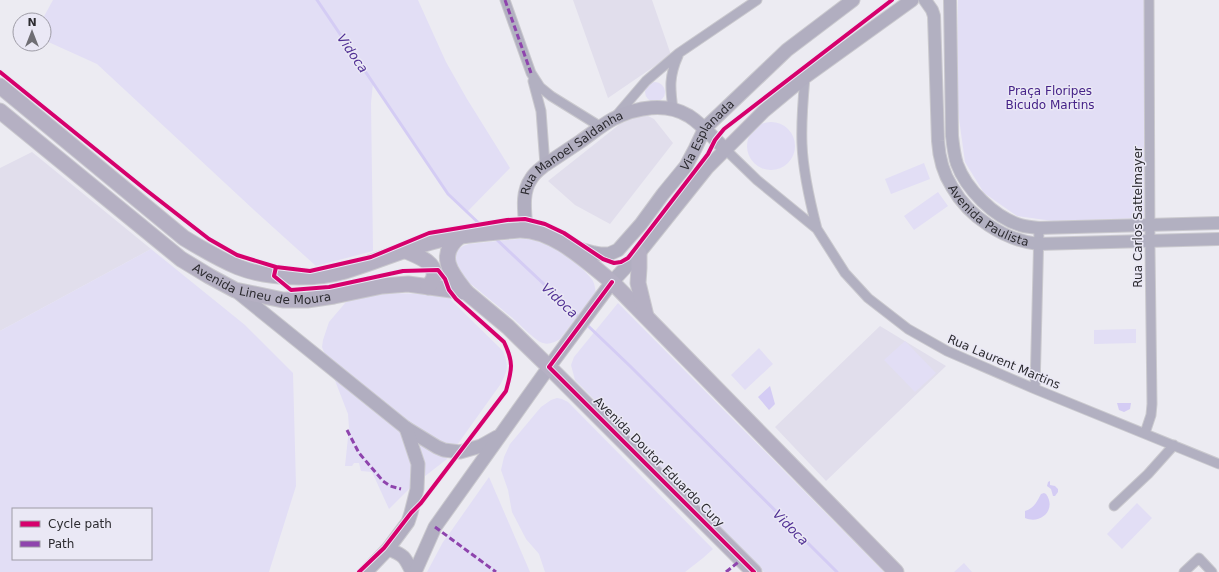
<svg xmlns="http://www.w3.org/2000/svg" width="1219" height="572" viewBox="0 0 1219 572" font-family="'DejaVu Sans',sans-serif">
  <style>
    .built { fill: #e1deec }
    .green { fill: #e2def5; fill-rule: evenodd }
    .water { fill: #d4ccf4 }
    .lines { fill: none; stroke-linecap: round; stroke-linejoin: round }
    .stream { stroke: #d4ccf4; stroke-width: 3 }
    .minor-casing { stroke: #cac9ce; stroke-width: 11 }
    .tertiary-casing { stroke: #cac9ce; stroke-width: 14 }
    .secondary-casing { stroke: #cac9ce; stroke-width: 15 }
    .primary-casing { stroke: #cac9ce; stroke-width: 17 }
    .minor { stroke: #b2b0c1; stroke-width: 9 }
    .tertiary { stroke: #b2b0c1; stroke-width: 12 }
    .secondary { stroke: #b1aec0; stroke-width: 13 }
    .primary { stroke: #b5b0c3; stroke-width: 15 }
    .quiet { stroke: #8e44ad; stroke-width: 3; stroke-dasharray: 6 3; stroke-linecap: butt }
    .cycleway-casing { stroke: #eae8f5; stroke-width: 6 }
    .cycleway { stroke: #d6006c; stroke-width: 4 }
    .labels { text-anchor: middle; stroke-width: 3; stroke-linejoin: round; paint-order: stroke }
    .park-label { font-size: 12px; fill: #462388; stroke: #eae8f5 }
    .street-label { font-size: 12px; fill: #2c2b30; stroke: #eae8f5 }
    .water-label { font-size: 13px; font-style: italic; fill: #502f94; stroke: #eae8f5 }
  </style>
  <rect width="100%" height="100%" fill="#ecebf2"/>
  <path class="built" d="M573 0H652L671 55 608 98Z
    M646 115 654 119 673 143 610 224 575 205 548 181 620 124 636 117Z
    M32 152 151 249 0 331V168Z
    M880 326 946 366 826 481 775 427Z"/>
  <path class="green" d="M53 0H418L446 62 467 99 510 168 467 212 448 194 373 83 371 103 373 251 316 266 254 210 97 64 44 40V20H42Z
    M958 0H1144V218L1053 221 1017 216 984 193 965 162 957 104Z
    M645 92a10 10 0 1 1 20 0a10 10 0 1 1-20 0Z
    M747 146a24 24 0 1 1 48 0a24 24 0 1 1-48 0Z
    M924 163 930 179 891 194 885 179Z
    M938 192 948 206 914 230 904 216Z
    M527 238C538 242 550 245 560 250 567 254 589 274 593 281 595 285 595 289 596 293L560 339C555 342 549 345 543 343 536 342 517 321 510 316 499 307 487 297 476 288 472 285 466 281 462 277 450 263 450 249 469 244Z
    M151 249 245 325 293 373 296 486 269 572H0V331ZM13 509H151V559H13Z
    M381 293 431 294 448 297 503 351C509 367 508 370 500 385L447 459 411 487 389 509 372 472 361 471 359 463H354L352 466H345L349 428 348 414 322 347 323 340 329 322 346 302Z
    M618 303 884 572H764L575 380 571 365 574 357Z
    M1136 329V343L1094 344V330Z
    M905 341 936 373 915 392 884 360Z
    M759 348 773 364 745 390 731 375Z
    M557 398 562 399 568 402 713 549 703 558 685 572H545L539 554 526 539 512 512 508 490 501 470 504 457 510 444 541 407 551 400Z
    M489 477 530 572H427L443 542 449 534Z
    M1137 503 1152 518 1122 549 1107 534Z
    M964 563 972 572H954Z"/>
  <path class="water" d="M770 386 775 404 769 410 758 397Z
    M1117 403H1131L1130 409 1124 412 1119 410Z
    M1050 481V485L1055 486 1058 489V492L1055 496H1053L1051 489 1047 486 1048 482Z
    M1044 493 1046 494C1057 509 1041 525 1025 518V511C1034 508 1037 502 1041 494Z"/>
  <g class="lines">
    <path class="stream" d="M317 0 448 194 485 229
      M495 238 581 319
      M585 323 630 366 837 572"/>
    <defs>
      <path id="minor" d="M505 0 531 73 540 87 551 96 601 127
        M805 77C803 99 801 122 802 144 803 173 810 202 817 229
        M533 81 541 111 545 165
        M673 109C670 88 669 76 678 56
        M616 116 646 81 679 53 757 0
        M725 149 757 180 817 229 845 273 868 298 908 329 947 351 1035 389 1219 464
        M1035 389 1039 228
        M1145 433 1151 415 1152 404 1150 248 1149 0
        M1114 506 1148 474 1174 445
        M1184 572 1199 558 1212 572"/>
      <g id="tertiary">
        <path id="s1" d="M925 0 932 10 934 16 938 141C939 157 943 173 952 187 969 217 1004 240 1038 244L1219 239"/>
        <path d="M950 0 952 136C953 145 954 155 957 164 966 189 994 217 1020 225 1026 227 1033 227 1039 228L1219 223"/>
      </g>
      <g id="secondary">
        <path id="s2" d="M526 230C525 213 521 193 531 179 534 173 540 169 545 165 557 157 569 149 581 141 591 134 602 125 613 119 637 107 666 102 689 116 703 125 713 138 725 149"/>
        <path id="s3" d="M568 246 594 253 600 254H609L618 250 641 224 663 194 686 166 695 149 705 128 787 50 853 0"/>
        <path d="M235 290 406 428 437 447 444 450 460 452 481 446 497 437"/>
        <path d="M388 549C404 555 405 557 412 572"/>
        <path d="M366 572 388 549 408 522 411 513 417 489 418 464 406 428"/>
        <path d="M415 572 435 527 549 367 612 282 639 253 707 168 764 111 805 77 912 0"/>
      </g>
      <g id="primary">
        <path d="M0 86 184 238C202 249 219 259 238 267 268 279 314 280 345 271 376 262 404 249 435 241 462 234 491 233 519 230 553 229 587 262 612 282L896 572"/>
        <path id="s4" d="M0 111 181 259 209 276 235 290 283 300H307L334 296 382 286 408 284 466 292 508 327 549 367 754 572"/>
        <path d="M459 237C436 256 452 274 466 292"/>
        <path d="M404 250C414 255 436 261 434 276 434 279 430 284 428 287"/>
        <path d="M639 253V268L638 283 646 316"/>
      </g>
    </defs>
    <use href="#minor" class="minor-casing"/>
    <use href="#tertiary" class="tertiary-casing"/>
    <use href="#secondary" class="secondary-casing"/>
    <use href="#primary" class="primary-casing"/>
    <use href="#minor" class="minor"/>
    <use href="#tertiary" class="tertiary"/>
    <use href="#secondary" class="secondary"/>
    <use href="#primary" class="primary"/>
    <path class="quiet" d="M505 0 531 73
      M347 430 359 453 383 481 390 486 401 489
      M435 527 496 572
      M726 572 742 559"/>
    <defs>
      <path id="cycleway" d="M0 72 146 190 209 239 237 255 276 267 274 276 291 290 329 287 403 271 438 270 445 279 449 290 456 299 504 342C514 363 512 369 506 391L421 503 411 513 384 548 359 572
        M276 267 310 271 371 257 429 233 507 220 525 219 545 224 564 233 603 259 614 263 621 262 628 258 708 154 715 140 724 129 892 0
        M612 282 549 367 754 572"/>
    </defs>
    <use href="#cycleway" class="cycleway-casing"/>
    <use href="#cycleway" class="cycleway"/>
  </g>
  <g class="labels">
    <g class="park-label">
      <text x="1050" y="95">Praça Floripes<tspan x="1050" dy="14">Bicudo Martins</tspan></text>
    </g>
    <g class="street-label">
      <text dy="4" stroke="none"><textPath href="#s3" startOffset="198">Via Esplanada</textPath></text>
      <text dy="4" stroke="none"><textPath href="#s2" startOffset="100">Rua Manoel Saldanha</textPath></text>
      <text dy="4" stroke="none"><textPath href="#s1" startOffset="240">Avenida Paulista</textPath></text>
      <text transform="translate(1138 217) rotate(-90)" y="4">Rua Carlos Sattelmayer</text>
      <text dy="4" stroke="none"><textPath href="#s4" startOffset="321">Avenida Lineu de Moura</textPath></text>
      <text transform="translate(1004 362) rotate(23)" y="4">Rua Laurent Martins</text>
      <text transform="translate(659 462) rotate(45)" y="4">Avenida Doutor Eduardo Cury</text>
    </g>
    <g class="water-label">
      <text transform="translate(353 53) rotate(56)" y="5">Vidoca</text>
      <text transform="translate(560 300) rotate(43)" y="5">Vidoca</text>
      <text transform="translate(791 527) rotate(45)" y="5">Vidoca</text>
    </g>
  </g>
  <rect x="12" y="508" width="140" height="52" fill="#eae8f5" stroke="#9e9ca6"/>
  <rect x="20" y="521" width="20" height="6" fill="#d6006c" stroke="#9e9ca6"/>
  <text x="48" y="528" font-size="12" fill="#2c2b30">Cycle path</text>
  <rect x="20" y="541" width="20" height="6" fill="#8e44ad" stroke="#9e9ca6"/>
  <text x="48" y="548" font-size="12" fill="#2c2b30">Path</text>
  <g transform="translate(32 32)"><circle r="19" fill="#eae8f5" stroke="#9e9ca6"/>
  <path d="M0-3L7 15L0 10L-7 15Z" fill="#6f6e74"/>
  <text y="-6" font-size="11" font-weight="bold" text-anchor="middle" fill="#2c2b30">N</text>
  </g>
</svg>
